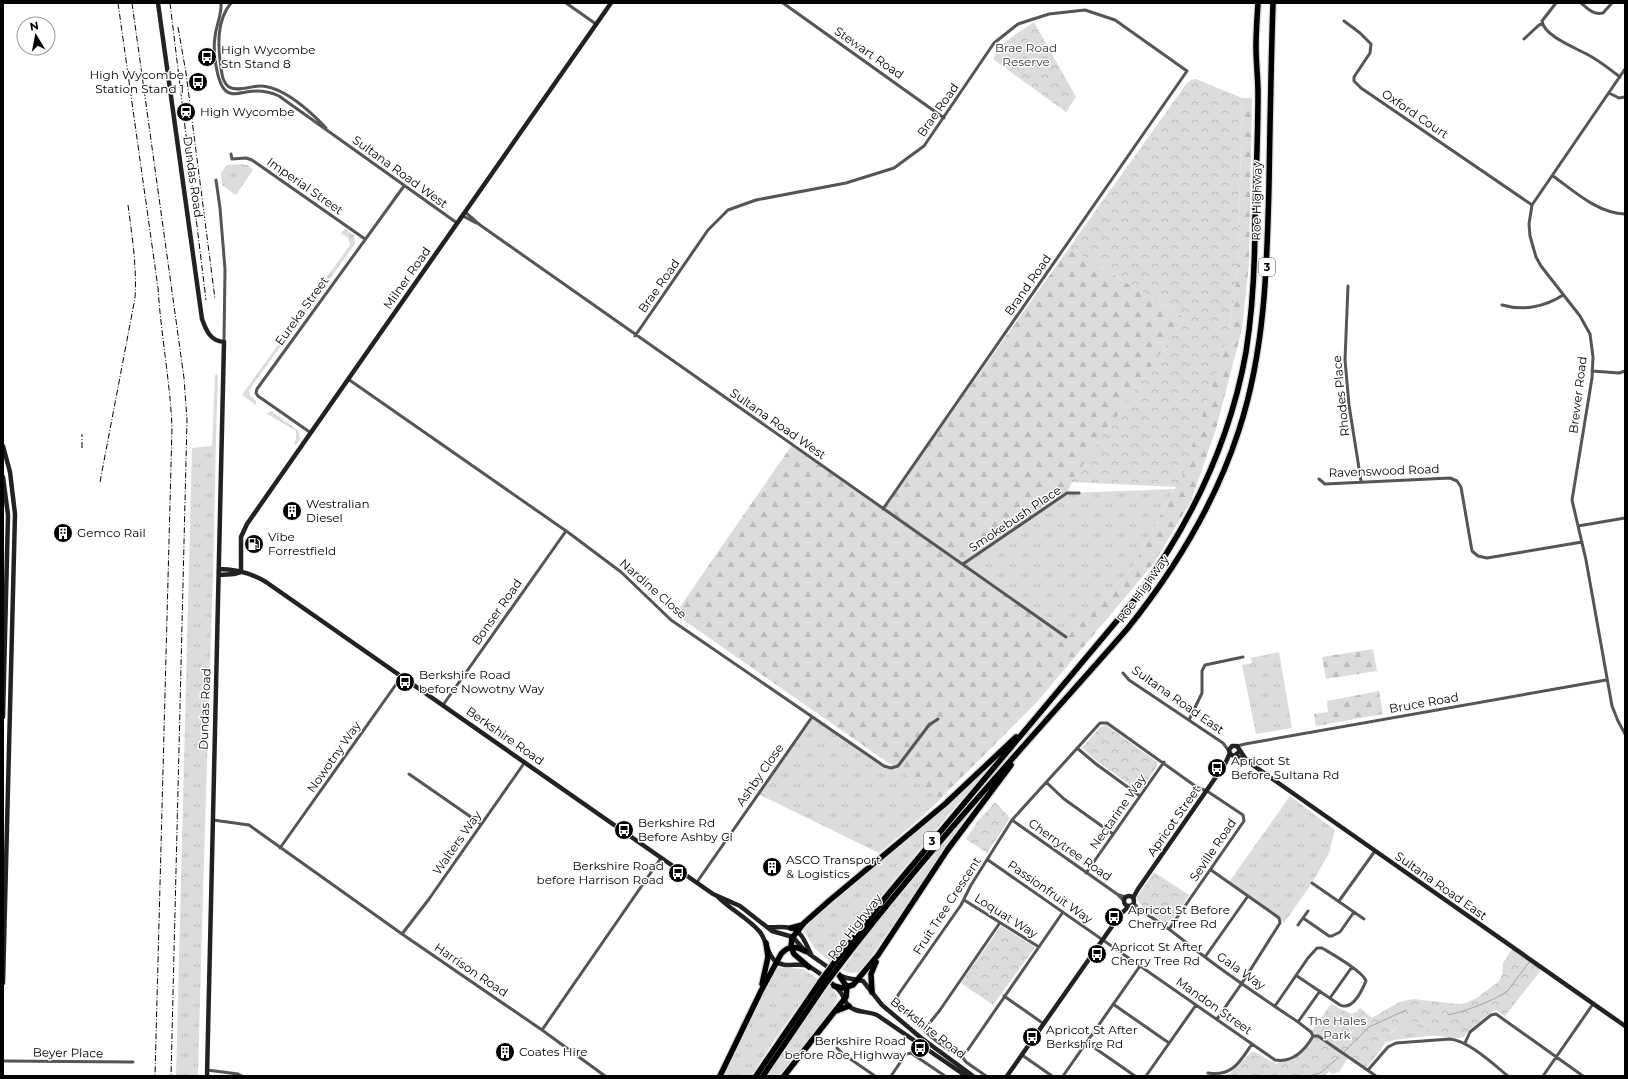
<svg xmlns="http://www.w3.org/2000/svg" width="1628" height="1079" viewBox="0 0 1628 1079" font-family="Montserrat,sans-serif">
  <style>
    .grass { fill: url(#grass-tufts) }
    .forest { fill: url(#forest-firs) }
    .park { fill: url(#park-crowns) }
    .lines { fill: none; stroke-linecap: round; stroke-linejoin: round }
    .stream { stroke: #a3a3a3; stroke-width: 1 }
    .highway-casing { stroke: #dbdbdb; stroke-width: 8 }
    .street { stroke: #555; stroke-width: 3 }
    .secondary { stroke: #222; stroke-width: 4.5 }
    .highway { stroke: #000; stroke-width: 5.5 }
    .rail { stroke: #000; stroke-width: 1; stroke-dasharray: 6 2 1 2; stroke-linecap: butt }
    .highway-bridge-casing { stroke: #dbdbdb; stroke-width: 8; stroke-linecap: butt }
    .highway-bridge { stroke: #000; stroke-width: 5.5 }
    .labels { text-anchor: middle; stroke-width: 3; stroke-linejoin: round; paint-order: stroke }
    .shield { fill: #fff; stroke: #4c4c4c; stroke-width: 1 }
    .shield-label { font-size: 11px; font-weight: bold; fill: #000 }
    .park-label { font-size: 12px; fill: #333; stroke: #fff }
    .poi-label { font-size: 12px; fill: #000; stroke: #fff; text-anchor: start }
    .street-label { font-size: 12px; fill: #000; stroke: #fff }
  </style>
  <defs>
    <pattern id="grass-tufts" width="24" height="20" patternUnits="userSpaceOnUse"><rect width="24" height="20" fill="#dcdcdc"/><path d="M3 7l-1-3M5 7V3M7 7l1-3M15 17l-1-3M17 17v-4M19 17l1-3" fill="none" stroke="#bbb"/></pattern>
    <pattern id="forest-firs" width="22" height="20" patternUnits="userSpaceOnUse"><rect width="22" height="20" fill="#dcdcdc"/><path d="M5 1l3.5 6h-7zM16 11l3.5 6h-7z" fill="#bbb"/></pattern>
    <pattern id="park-crowns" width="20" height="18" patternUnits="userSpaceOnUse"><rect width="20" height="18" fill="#dcdcdc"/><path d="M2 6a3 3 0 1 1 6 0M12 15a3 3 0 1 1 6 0" fill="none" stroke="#bbb"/></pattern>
  </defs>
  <rect width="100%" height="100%" fill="#fff"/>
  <path class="grass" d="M240 164 248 165 253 170 236 195 222 185 221 173 227 165Z
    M345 229 354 235 355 244 249 390 250 395 256 401V405L242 395 350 245 348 238 341 233Z
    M215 375H218C215 451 215 527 212 604 207 761 202 919 198 1076H176L192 448 212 446Z
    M271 411 299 431 300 439 296 445 294 444 296 438V431L267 414Z
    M1175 489 1131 570 1066 637 963 564 1067 493Z
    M1279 652 1292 728 1256 734 1242 665 1252 663 1251 658Z
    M812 717 884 766 896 767 943 797 918 820 879 853 758 794Z
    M1013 742 949 814 880 897 831 962 815 949 803 929Z
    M1013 761 918 888 861 972 850 973 842 970 871 930Z
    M1290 796 1335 830 1329 853 1312 883 1284 923 1229 882Z
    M777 967 803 969 818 979 777 1036 751 1076H723Z
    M829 986 835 992 838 997 834 1006 782 1076H767L799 1027Z
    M1413 1021C1421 1021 1428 1028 1429 1036L1393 1040 1385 1043 1381 1040 1405 1022Z"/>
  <path class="forest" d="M1242 98H1252L1249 264 1242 329 1216 429 1191 501 1154 563 1037 702 940 799 675 614 792 445 883 509 1069 248 1185 318 1072 482 1067 493 963 564 1066 637 1131 570 1175 489 1228 337 1238 268Z
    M1373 649 1377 671 1326 679 1322 657Z
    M1379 691 1383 714 1316 726 1314 714 1328 712 1327 701Z"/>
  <path class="park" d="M1034 22 1076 97 1066 112 993 59C1004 39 1016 35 1034 22Z
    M1196 79 1242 98 1238 268 1228 337 1179 487 1071 482 1185 318 1069 248 1187 83 1191 80Z
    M1106 725 1157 762V766L1140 792 1098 762 1082 748 1100 727Z
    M995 802 1010 818 987 853 966 839 977 822Z
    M1154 872 1189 895 1169 925 1143 908 1136 898Z
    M1001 926 1035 947 993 1005 961 983Z
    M1513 948 1542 969 1505 1016 1496 1010 1493 1011 1469 1030 1464 1037C1452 1040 1441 1035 1429 1036 1428 1032 1426 1028 1423 1025 1409 1014 1392 1032 1381 1040L1385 1043 1373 1060 1365 1068 1349 1056 1339 1072 1332 1074 1329 1071 1325 1076H1217L1229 1074 1252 1052H1255L1276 1064 1300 1054 1313 1036 1311 1032 1331 1004 1351 1014 1357 1012 1360 1008 1372 1018 1399 1002 1413 999 1459 1004 1466 1003 1478 997 1499 981 1502 975 1503 963Z"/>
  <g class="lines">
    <path class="stream" d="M1448 1015C1463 1012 1500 999 1509 989 1516 980 1523 970 1530 961
      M1342 1054 1369 1027 1406 1010
      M1309 1076 1320 1073 1339 1057"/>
    <defs>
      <path id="highway" d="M791 928 802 925
        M834 963 889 893 1136 598C1190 525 1230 442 1246 352 1253 308 1255 263 1255 218 1256 177 1258 135 1258 93 1258 78 1256 62 1256 47 1256 32 1257 18 1258 3
        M839 966C929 848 1030 740 1128 628 1176 568 1215 504 1239 430 1265 350 1267 268 1269 185 1270 124 1271 64 1273 3
        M809 967 794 954 791 947 792 938 804 923 830 900 945 804 1016 737
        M762 984 768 957 766 943
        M834 986 842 988 853 985 878 955 948 849 1011 765
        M872 992 871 974 876 962
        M836 1011 849 1006
        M720 1076 761 991 781 954C789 945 795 946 805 951
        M756 1076 820 982
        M763 1076 824 986
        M784 1076 846 997 847 987 839 975"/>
    </defs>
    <use href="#highway" class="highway-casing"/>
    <path class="street" d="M221 3C222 15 216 25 215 37 213 49 216 90 230 93 235 95 241 93 246 92 258 90 268 91 279 96L457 223
      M231 3C216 21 218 47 221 68 222 75 223 83 229 87 238 92 251 86 260 86 283 86 311 112 326 128
      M566 3 596 24
      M783 3 944 118
      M1556 3 1542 21C1544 37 1579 49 1592 57 1602 63 1611 70 1620 77
      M1581 3C1588 9 1593 15 1603 13L1612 3
      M1344 21 1360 33 1371 44 1370 53 1354 77V81L1361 88 1532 205
      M1524 39 1539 25 1542 24
      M1625 69 1532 205 1529 224 1530 236 1536 257 1541 266 1580 316 1590 334 1593 357 1592 378 1572 500 1586 560 1612 706 1618 721 1625 734
      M1609 93 1619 98 1625 97
      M231 154 232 159 246 158 252 160 365 239
      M1553 176C1574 191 1597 213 1625 214
      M216 180 220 208 225 269 224 342
      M465 212 480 225 1066 637
      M463 216 476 223
      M1348 286 1345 360 1349 405 1361 481
      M1502 305C1523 311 1545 307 1563 295
      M635 336 708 230 728 210 756 200 846 183 894 168 924 146 994 43 1018 24 1049 14 1085 10 1115 20 1187 71 883 509
      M1592 371 1619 373 1625 371
      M348 379 569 533 621 572 671 620 884 766 891 768 898 766 929 725 938 719
      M311 433 258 396 256 393 257 389 404 186
      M1319 479 1325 484 1450 478 1457 481 1461 487 1472 551 1478 556 1487 558 1582 542
      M1578 526 1625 518
      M963 564 1067 493H1079
      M1123 673 1129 680 1223 743 1229 751
      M443 705 566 531
      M1189 720 1202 693V671L1205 665 1243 657
      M1237 746 1245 744 1606 680
      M1077 748 1096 764 1140 796
      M409 774 481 824
      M1046 782 1064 799 1113 834
      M213 820 249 825 402 934 542 1030 661 858
      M1012 820 1117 894 1124 901
      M280 848 402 676
      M988 860 1275 1060C1293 1063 1305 1050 1313 1036
      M1211 870 1275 915 1279 918 1280 923 1242 983 1217 1019
      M1086 873 1164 762
      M697 882 812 717
      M1312 883 1364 919
      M1119 895 1126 897
      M964 900 1039 947
      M1339 901 1375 851
      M1134 903 1138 908
      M1130 906C1158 918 1181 939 1205 957 1235 980 1267 1001 1298 1022L1311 1032 1313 1036H1318L1376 1076
      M1308 911 1303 918 1329 936H1332L1340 932 1354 912
      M1063 912 967 1051 960 1054C939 1049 914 1020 899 1004L897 1000 898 995 961 905 971 885 1012 820 1100 723H1107L1198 788 1207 791 1243 815 1244 821 1169 929
      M1298 925 1303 918
      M402 934 429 899 525 762
      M1205 957 1248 896
      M1004 996 1044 1024
      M1330 998 1352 967
      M1113 1004 1169 1043
      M1275 1006 1308 958 1317 948H1322C1332 954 1363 971 1366 981 1362 990 1353 1011 1340 1005L1297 976
      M1298 1022 1320 991
      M542 1030 605 1076
      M924 1030 940 1010 999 924
      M1086 1042 1135 1076
      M1465 1043 1470 1032 1491 1015 1496 1014 1583 1076
      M837 1048 843 1054 875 1076
      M960 1054 966 1062 986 1076
      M1022 1055 1052 1076
      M3 1061 133 1062
      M207 1070 238 1074 242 1076
      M1368 1070 1388 1047 1396 1043 1450 1039C1469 1041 1493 1064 1508 1076
      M1208 1073C1233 1077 1240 1061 1252 1044
      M891 1076 906 1054 911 1053 945 1076
      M1063 1076 1140 966
      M1146 1076 1196 1005
      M1543 1076 1593 1004"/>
    <path class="secondary" d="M158 3 202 319C206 330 210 341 224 342L207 1076
      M3 446 10 472 15 514 3 983
      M3 477 8 515 3 717
      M219 569C236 569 251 573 266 582L713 894 740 906 772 931 793 937 805 951 839 975 847 978 863 981 882 1005 920 1037 973 1076
      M241 572V537L247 524 611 3
      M219 575 234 574 241 572
      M1239 752 1234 756 1230 754 1229 750 1232 746H1237L1245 758
      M1236 756 1247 761 1625 1026
      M1124 901a5 5 0 1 1 10 0a5 5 0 1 1-10 0Z
      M718 897C731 910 748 918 760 932 767 941 767 954 775 961 785 969 797 962 808 966 816 970 836 985 841 993 844 997 845 1002 849 1006 855 1013 869 1011 877 1015L966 1076
      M1133 898 1138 889 1225 764 1230 753
      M767 927C774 928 782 926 790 928 802 930 806 945 811 954
      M1007 1076 1120 915 1129 906"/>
    <use href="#highway" class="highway"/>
    <path class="rail" d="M118 3 158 288C161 335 170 381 172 427L155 1076
      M132 3 184 378 187 420 171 1076
      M170 3 206 300
      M178 27 186 73 215 299
      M82 448V434
      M100 482 135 298C137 267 132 236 128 205"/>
    <defs>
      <path id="highway-bridge" d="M820 982 834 963
        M824 986 839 966"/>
    </defs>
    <use href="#highway-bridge" class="highway-bridge-casing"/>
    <use href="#highway-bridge" class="highway-bridge"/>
  </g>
  <defs>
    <symbol id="bus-disc" viewBox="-11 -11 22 22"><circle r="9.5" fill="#000" stroke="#fff"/><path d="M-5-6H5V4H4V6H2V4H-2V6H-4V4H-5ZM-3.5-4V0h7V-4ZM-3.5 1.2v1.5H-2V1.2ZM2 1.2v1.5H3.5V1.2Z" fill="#fff"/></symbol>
    <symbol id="station-disc" viewBox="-11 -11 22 22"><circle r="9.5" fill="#000" stroke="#fff"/><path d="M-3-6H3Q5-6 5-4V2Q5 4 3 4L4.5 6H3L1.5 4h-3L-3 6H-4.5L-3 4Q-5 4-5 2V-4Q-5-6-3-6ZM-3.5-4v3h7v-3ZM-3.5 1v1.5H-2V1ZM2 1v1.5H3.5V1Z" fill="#fff"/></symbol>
    <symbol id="building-disc" viewBox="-11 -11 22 22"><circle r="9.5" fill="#000" stroke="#fff"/><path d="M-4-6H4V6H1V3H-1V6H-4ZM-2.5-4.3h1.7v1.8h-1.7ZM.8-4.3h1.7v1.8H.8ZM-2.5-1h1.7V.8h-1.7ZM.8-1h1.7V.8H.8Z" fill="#fff"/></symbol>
    <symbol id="fuel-disc" viewBox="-11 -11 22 22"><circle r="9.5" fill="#000" stroke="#fff"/><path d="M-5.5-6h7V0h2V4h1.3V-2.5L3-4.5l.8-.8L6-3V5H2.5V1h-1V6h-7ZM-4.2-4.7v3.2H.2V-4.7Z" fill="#fff"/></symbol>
  </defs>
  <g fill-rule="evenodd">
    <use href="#bus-disc" x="196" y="46" width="22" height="22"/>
    <use href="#bus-disc" x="187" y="71" width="22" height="22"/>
    <use href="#station-disc" x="175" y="101" width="22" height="22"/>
    <use href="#building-disc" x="281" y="500" width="22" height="22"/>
    <use href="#building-disc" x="52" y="522" width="22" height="22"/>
    <use href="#fuel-disc" x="243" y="533" width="22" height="22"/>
    <use href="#bus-disc" x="394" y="671" width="22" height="22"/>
    <use href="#bus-disc" x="1206" y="757" width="22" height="22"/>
    <use href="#bus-disc" x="613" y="819" width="22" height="22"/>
    <use href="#building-disc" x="761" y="856" width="22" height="22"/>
    <use href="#bus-disc" x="667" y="862" width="22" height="22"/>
    <use href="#bus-disc" x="1103" y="906" width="22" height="22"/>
    <use href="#bus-disc" x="1086" y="943" width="22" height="22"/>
    <use href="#bus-disc" x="1021" y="1026" width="22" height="22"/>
    <use href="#bus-disc" x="909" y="1037" width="22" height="22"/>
    <use href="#building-disc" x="494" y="1041" width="22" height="22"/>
  </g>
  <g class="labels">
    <g class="shield">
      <rect x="1259" y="258" width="16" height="18" rx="3"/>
      <rect x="924" y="832" width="16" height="18" rx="3"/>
    </g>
    <g class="shield-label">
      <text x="1267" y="271">3</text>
      <text x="932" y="845">3</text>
    </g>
    <g class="park-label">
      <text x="1026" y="52">Brae Road<tspan x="1026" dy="14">Reserve</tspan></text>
      <text x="1337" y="1025">The Hales<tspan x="1337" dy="14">Park</tspan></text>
    </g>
    <g class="poi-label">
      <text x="221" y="54">High Wycombe<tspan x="221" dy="14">Stn Stand 8</tspan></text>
      <text x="184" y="79" text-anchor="end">High Wycombe<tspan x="184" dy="14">Station Stand 1</tspan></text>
      <text x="200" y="116">High Wycombe</text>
      <text x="306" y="508">Westralian<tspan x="306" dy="14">Diesel</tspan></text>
      <text x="77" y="537">Gemco Rail</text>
      <text x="268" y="541">Vibe<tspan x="268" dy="14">Forrestfield</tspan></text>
      <text x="419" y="679">Berkshire Road<tspan x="419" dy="14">before Nowotny Way</tspan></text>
      <text x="1231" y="765">Apricot St<tspan x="1231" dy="14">Before Sultana Rd</tspan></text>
      <text x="638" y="827">Berkshire Rd<tspan x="638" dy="14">Before Ashby Cl</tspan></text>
      <text x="786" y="864">ASCO Transport<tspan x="786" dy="14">&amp; Logistics</tspan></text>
      <text x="664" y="870" text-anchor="end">Berkshire Road<tspan x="664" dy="14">before Harrison Road</tspan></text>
      <text x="1128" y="914">Apricot St Before<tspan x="1128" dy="14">Cherry Tree Rd</tspan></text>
      <text x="1111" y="951">Apricot St After<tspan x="1111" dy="14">Cherry Tree Rd</tspan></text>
      <text x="1046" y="1034">Apricot St After<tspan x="1046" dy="14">Berkshire Rd</tspan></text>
      <text x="906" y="1045" text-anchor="end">Berkshire Road<tspan x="906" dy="14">before Roe Highway</tspan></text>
      <text x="519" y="1056">Coates Hire</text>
    </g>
    <g class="street-label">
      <text transform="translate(869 53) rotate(35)" y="4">Stewart Road</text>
      <text transform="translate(938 110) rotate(-55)" y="4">Brae Road</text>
      <text transform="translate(1415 114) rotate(34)" y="4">Oxford Court</text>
      <text transform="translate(400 172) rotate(36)" y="4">Sultana Road West</text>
      <text transform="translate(193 177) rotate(82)" y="4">Dundas Road</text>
      <text transform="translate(305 186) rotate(35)" y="4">Imperial Street</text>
      <text transform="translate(1257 201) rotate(-89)" y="4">Roe Highway</text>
      <text transform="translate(407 278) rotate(-55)" y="4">Milner Road</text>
      <text transform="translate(1028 285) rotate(-55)" y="4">Brand Road</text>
      <text transform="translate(659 286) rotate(-55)" y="4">Brae Road</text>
      <text transform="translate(302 311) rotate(-54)" y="4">Eureka Street</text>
      <text transform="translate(1578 395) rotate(-83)" y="4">Brewer Road</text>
      <text transform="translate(1341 396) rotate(-96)" y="4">Rhodes Place</text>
      <text transform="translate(778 424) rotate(35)" y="4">Sultana Road West</text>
      <text transform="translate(1384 471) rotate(-2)" y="4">Ravenswood Road</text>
      <text transform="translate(1015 519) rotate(-34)" y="4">Smokebush Place</text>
      <text transform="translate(653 589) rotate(41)" y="4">Nardine Close</text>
      <text transform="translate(1143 589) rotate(-54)" y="4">Roe Highway</text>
      <text transform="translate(497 612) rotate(-55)" y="4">Bonser Road</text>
      <text transform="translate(1178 700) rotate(35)" y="4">Sultana Road East</text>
      <text transform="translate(1424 703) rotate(-10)" y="4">Bruce Road</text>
      <text transform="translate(205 709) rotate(-88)" y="4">Dundas Road</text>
      <text transform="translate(505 736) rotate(35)" y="4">Berkshire Road</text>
      <text transform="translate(334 757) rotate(-55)" y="4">Nowotny Way</text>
      <text transform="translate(760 775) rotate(-55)" y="4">Ashby Close</text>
      <text transform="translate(1118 812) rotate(-55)" y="4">Nectarine Way</text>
      <text transform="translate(1174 821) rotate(-55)" y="4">Apricot Street</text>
      <text transform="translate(457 843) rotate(-55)" y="4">Walters Way</text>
      <text transform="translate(1070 850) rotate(35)" y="4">Cherrytree Road</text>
      <text transform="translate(1213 850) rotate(-56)" y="4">Seville Road</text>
      <text transform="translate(1441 886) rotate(35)" y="4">Sultana Road East</text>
      <text transform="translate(1050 892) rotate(35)" y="4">Passionfruit Way</text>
      <text transform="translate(947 906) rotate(-57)" y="4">Fruit Tree Crescent</text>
      <text transform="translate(1006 916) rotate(32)" y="4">Loquat Way</text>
      <text transform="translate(855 927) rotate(-52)" y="4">Roe Highway</text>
      <text transform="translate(471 970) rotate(34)" y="4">Harrison Road</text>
      <text transform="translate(1241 971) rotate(35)" y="4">Gala Way</text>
      <text transform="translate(1214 1006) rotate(35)" y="4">Mandon Street</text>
      <text transform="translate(928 1028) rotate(38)" y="4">Berkshire Road</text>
      <text transform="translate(68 1053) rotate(1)" y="4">Beyer Place</text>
    </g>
  </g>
  <rect width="1628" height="1079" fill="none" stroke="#000000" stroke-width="8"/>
  <g transform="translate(36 36) rotate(350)"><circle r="19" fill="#ffffff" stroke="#999999"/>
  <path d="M0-3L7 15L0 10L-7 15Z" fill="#000000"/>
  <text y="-6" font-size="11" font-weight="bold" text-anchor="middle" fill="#000000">N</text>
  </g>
</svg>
